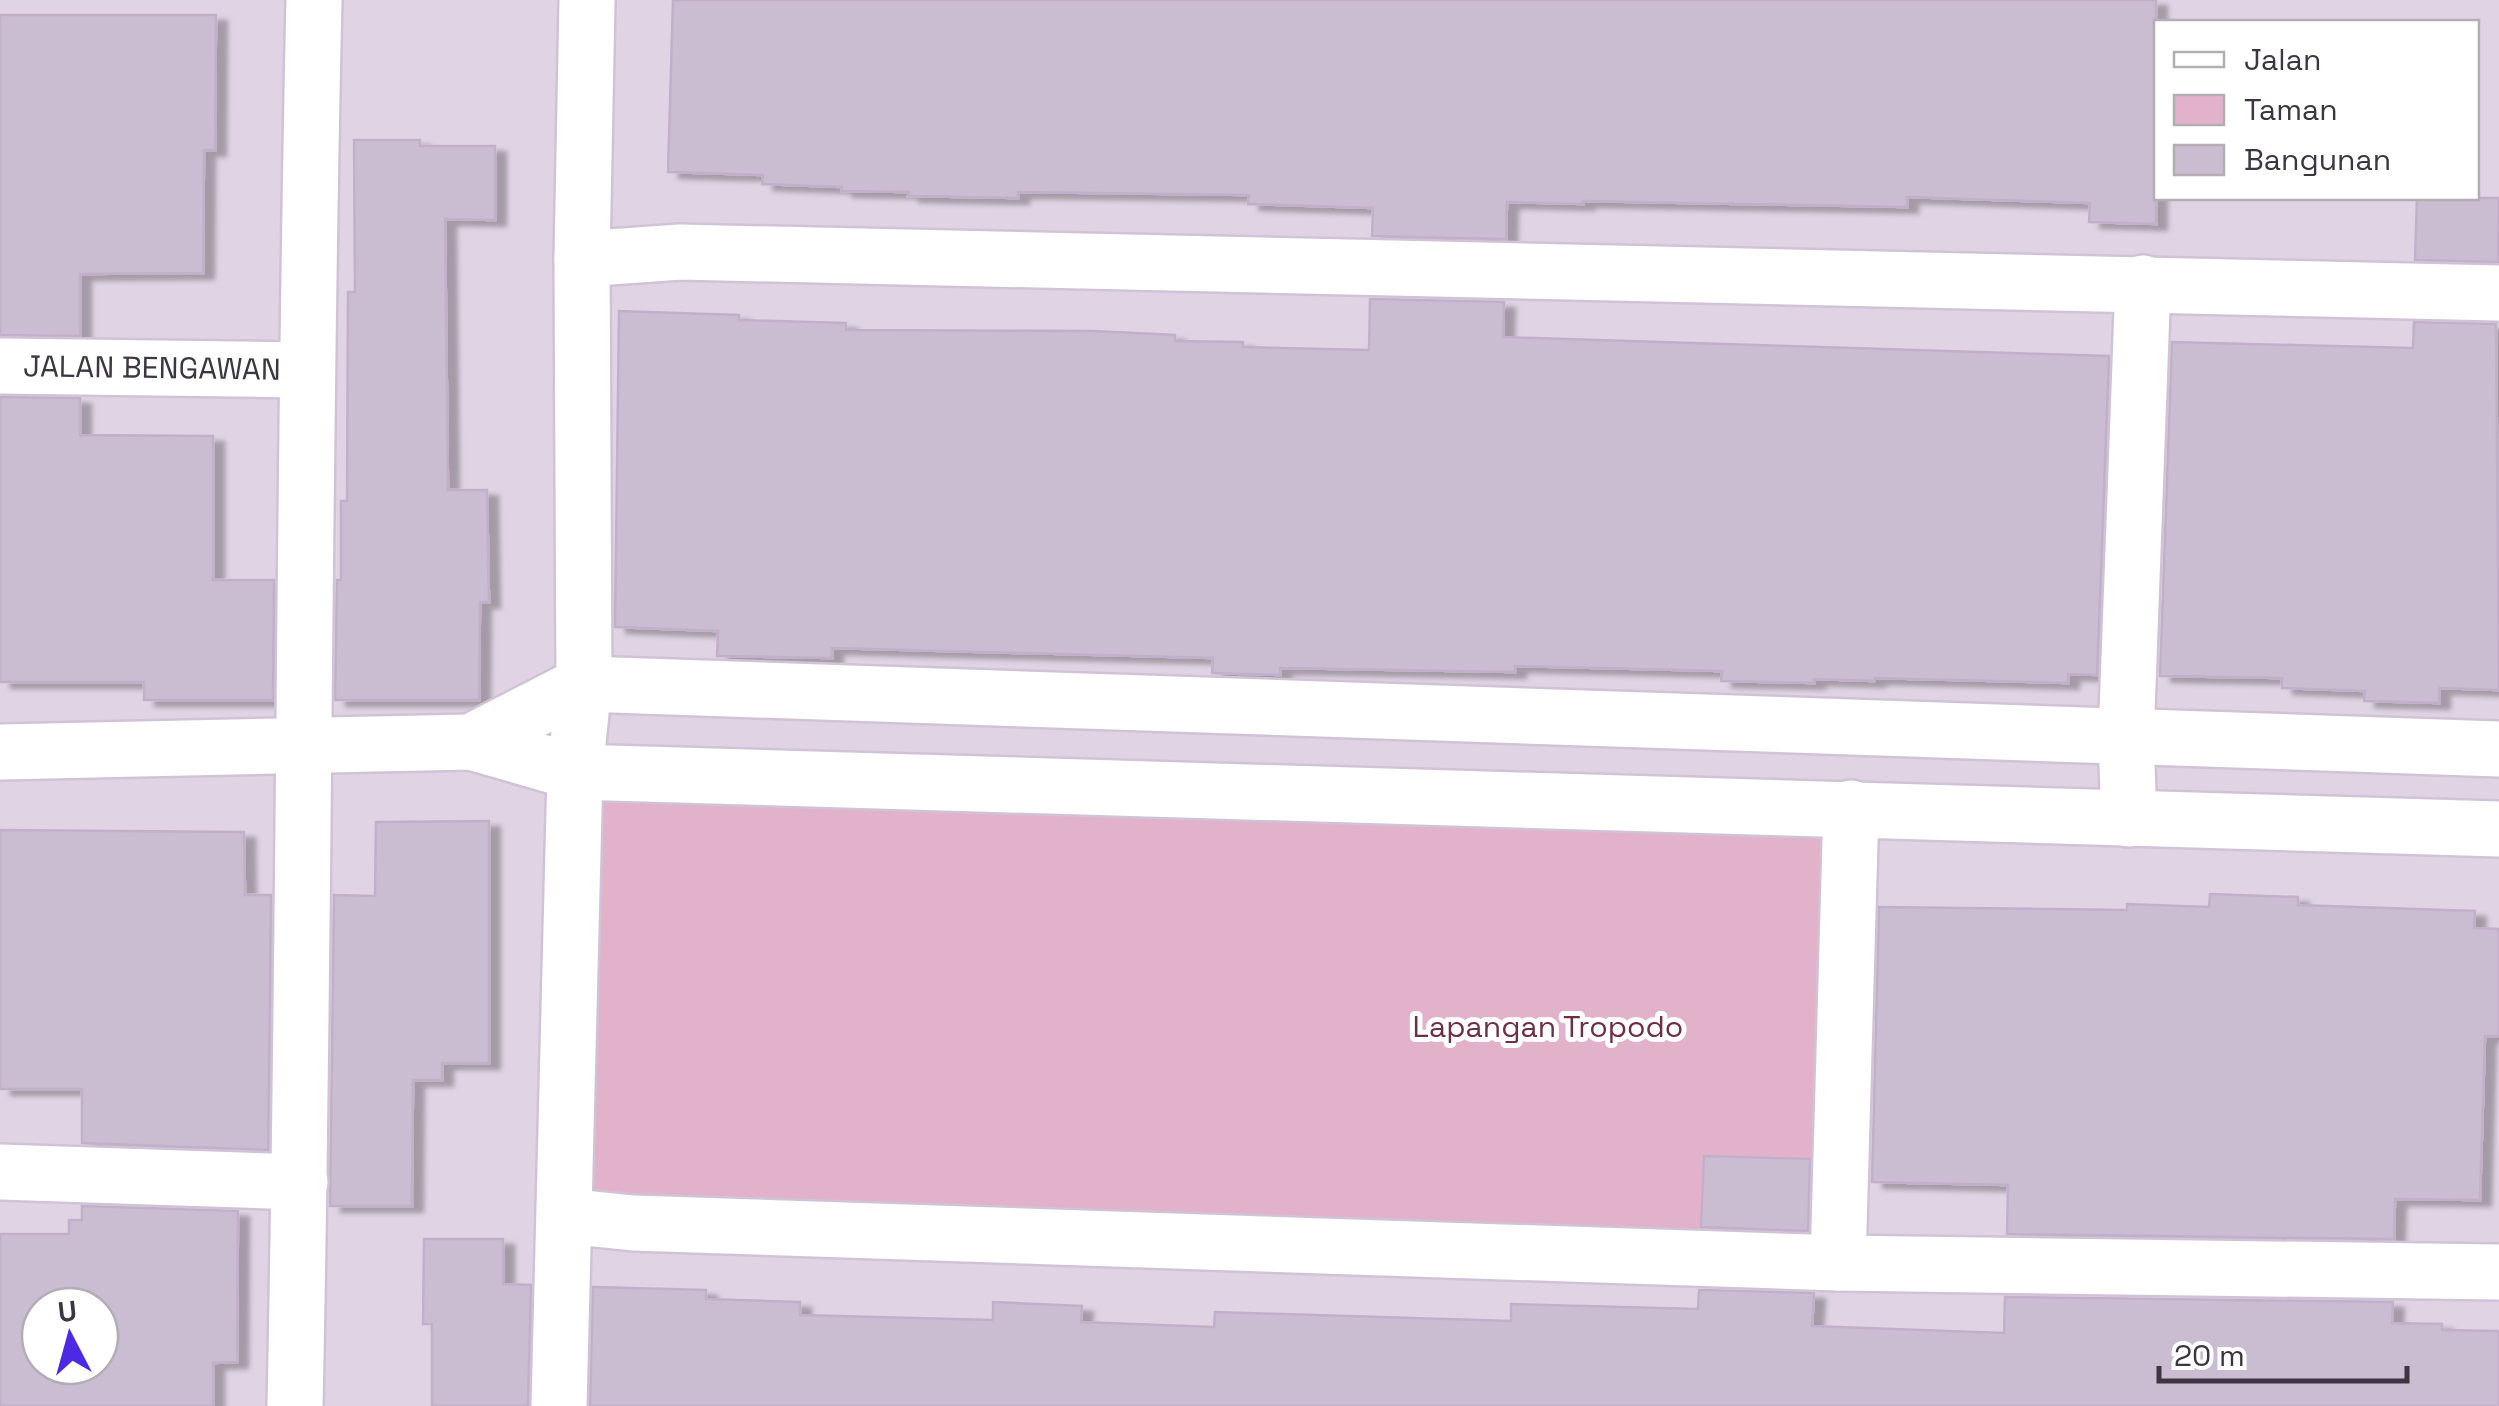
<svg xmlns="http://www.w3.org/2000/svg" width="2499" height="1406" viewBox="0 0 2499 1406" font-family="'Space Grotesk',sans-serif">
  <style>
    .residential { fill: #e0d4e4; fill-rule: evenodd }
    .green { fill: #e1b2c9 }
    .building { fill: #cabcd1; stroke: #c2b0cb; stroke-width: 2.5; fill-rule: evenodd; filter: url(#shadow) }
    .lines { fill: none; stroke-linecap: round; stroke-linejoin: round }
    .minor-casing { stroke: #d0c3d6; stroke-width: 60 }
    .minor { stroke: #fff; stroke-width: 55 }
    .labels { text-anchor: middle; stroke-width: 10; stroke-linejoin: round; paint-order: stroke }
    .street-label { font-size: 30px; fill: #3e3542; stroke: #fff }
    .park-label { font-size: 30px; fill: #6e2f44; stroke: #fff }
  </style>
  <defs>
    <filter id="shadow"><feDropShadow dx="11" dy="6" stdDeviation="2.5" flood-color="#0004"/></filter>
  </defs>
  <rect width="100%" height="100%" fill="#eee5f1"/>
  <path class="residential" d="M0 0H2499V1406H0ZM2156 22H2476V198H2156ZM40 1306H100V1366H40Z"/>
  <path class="green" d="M575 772 1851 808 1838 1263 565 1216Z"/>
  <path class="building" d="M673 0H2156V224L2089 222 2090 203 1907 197V207L1583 201V204L1507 202 1506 239 1372 236 1373 208 1248 204 1249 195 1018 192V198L908 196 909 192 842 191V187L762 184 763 175 668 172Z
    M0 15H216L215 150H204L203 273 80 274V336L0 335Z
    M354 140H420V146H495V220L445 219 448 490H487L489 602H480L479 700H335L337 580H341V501H347L348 292H355Z
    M2417 198H2499L2498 262 2415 260Z
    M1370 299 1504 302 1503 337 2109 356 2097 675 2068 674V683L1875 678 1874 681 1814 679V683L1721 681 1722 671 1515 666V672L1280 668V675L1212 673 1213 658 832 648V658L717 656 718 631 615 627 619 311 739 315V320L846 323V330L1093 331 1175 335V341L1243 342V347L1369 350Z
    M2414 322 2496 324 2499 690 2439 688V703L2364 701 2365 691 2282 688V678L2160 676 2172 342 2413 348Z
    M0 397 80 398V435L213 436V580H274L273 700H144V682H0Z
    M489 821V1063H442V1080H413L412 1206H330L334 895 375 896 376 822Z
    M0 830 244 832 245 895H271L268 1150 82 1143V1089H0Z
    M2210 894 2298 897V905L2475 911 2474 928 2499 929V1036H2485L2480 1200 2395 1199 2394 1239 2007 1234 2008 1185 1872 1182 1879 907 2127 910V904L2209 907Z
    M1704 1156 1810 1159 1808 1231 1701 1227Z
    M82 1206 238 1211 237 1362 213 1363V1406H0V1234H69V1220H82ZM40 1306H100V1366H40Z
    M424 1239H503V1284L531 1285 528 1406H432V1324H423Z
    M593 1287 706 1290V1299L800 1302V1315L993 1320V1302L1082 1306 1081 1322 1214 1327 1215 1312 1511 1321V1304L1698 1309 1699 1290 1814 1293 1812 1326 2004 1333 2005 1297 2393 1302 2392 1323 2442 1324V1330L2499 1331V1406H590Z"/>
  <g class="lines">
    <defs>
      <g id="minor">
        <path d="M582 259 680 252 2499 293"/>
        <path id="s1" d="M0 366 305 370"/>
        <path d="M471 742 584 684 2499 749"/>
        <path d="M0 752 471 742 575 772 2499 829"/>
        <path d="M2129 819 2126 739 2143 283"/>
        <path d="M0 1172 300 1182"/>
        <path d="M565 1216 633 1223 1838 1263 2499 1272"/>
        <path d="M1838 1263 1851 808"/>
        <path d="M295 1406C305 937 303 469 314 0"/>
        <path d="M559 1406 575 772 584 684 582 259 587 0"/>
      </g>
    </defs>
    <use href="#minor" class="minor-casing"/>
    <use href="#minor" class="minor"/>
  </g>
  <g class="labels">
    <g class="street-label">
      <text dy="10" stroke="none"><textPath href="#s1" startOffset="152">JALAN BENGAWAN</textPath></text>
    </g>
    <g class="park-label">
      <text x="1548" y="1037">Lapangan Tropodo</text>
    </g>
  </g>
  <rect x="2154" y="20" width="325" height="180" fill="#ffffff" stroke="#b2aeb3" stroke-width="2.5"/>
  <rect x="2174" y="52" width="50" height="15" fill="#ffffff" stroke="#b2aeb3" stroke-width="2.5"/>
  <text x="2244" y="70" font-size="30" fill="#3e3542">Jalan</text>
  <rect x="2174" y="95" width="50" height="30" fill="#e1b2c9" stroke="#b2aeb3" stroke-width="2.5"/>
  <text x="2244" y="120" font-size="30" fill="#3e3542">Taman</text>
  <rect x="2174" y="145" width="50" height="30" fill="#cabcd1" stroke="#b2aeb3" stroke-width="2.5"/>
  <text x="2244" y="170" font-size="30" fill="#3e3542">Bangunan</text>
  <g transform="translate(70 1336) rotate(354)"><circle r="48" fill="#ffffff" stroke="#b2aeb3" stroke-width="2.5"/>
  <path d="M0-8L18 38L0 25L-18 38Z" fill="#4e29e4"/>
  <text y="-15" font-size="28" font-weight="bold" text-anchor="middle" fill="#3e3542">U</text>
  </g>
  <path d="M2159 1366v15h248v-15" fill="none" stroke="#3e3542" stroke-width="5"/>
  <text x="2174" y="1366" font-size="30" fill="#3e3542" stroke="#ffffff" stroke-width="8" paint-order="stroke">20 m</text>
</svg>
